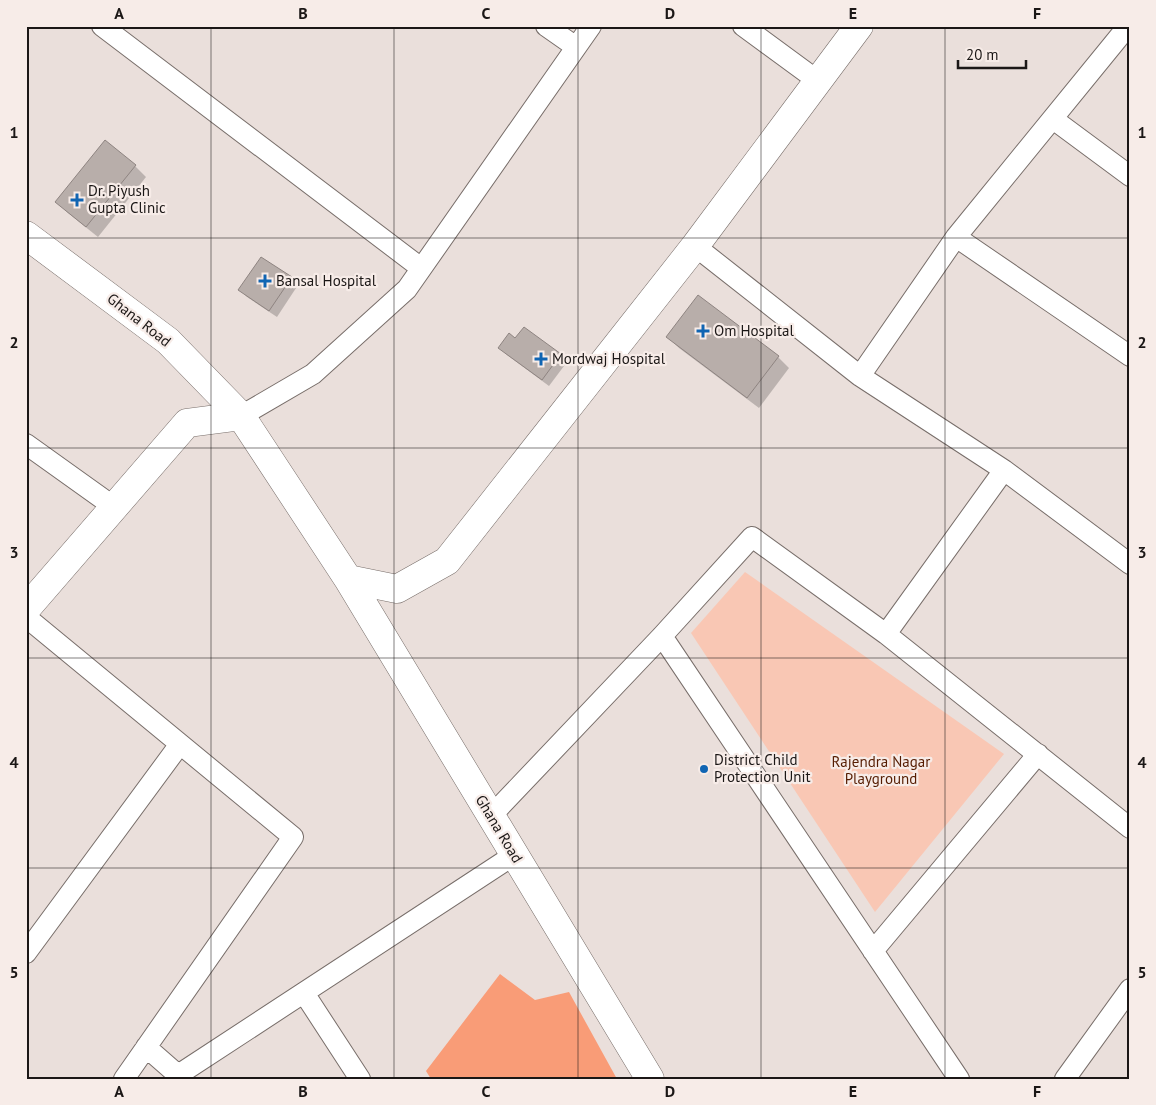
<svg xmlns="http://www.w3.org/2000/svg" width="1156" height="1105" viewBox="0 0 1156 1105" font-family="'PT Sans',sans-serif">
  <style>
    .green { fill: #f9c7b4 }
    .water { fill: #f99c77 }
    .shadow { fill: #0003 }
    .building { fill: #b8aeaa; stroke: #8e8481 }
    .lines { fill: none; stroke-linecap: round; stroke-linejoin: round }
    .street-casing { stroke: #786e6a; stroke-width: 22 }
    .secondary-casing { stroke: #786e6a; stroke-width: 29 }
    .street { stroke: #fff; stroke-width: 20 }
    .secondary { stroke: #fff; stroke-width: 28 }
    .grid { fill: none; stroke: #1b1716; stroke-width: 1; stroke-opacity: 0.55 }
    .poi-dot { fill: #1065b3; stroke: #f7ece8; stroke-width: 2 }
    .labels { text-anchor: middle; stroke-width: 4.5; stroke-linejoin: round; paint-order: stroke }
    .poi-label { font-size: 15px; fill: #1b1716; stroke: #f7ece8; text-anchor: start }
    .street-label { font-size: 15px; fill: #1b1716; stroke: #f7ece8 }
    .park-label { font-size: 15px; fill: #561d02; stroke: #f7ece8 }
    .neatline { fill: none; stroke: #1b1716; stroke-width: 2 }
    .grid-label { font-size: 16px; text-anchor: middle; font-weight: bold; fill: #1b1716 }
  </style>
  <rect width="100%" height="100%" fill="#eadfdb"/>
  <path class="green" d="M745 572 1004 754 875 912 691 633Z"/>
  <path class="water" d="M500 974 535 1000 569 992 617 1079H431L426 1071Z"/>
  <path class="shadow" d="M105 142 135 166 146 177 98 237 68 213 57 202Z
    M291 278 298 285 277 317 247 297 240 290Z
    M699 297 778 357 789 368 759 408 679 348 668 337Z
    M516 340 560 355 567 362 549 386 507 355 500 348Z"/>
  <path class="building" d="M105 140 136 165 86 227 55 202Z
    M261 257 292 277 269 311 238 290Z
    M698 295 779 356 747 398 666 337Z
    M524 327 561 354 542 380 498 348 509 333 515 338Z"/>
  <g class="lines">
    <defs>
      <path id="street" d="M102 26 421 268
        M546 26 576 47
        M743 26 818 81
        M1053 119 1130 176
        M956 237 1130 356
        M695 246 860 376 1004 470 1130 564
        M860 376 956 237 1128 26
        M241 416 313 374 407 289 591 26
        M26 444 114 507
        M26 617 293 837 124 1079
        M886 634 1130 828
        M662 636 959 1079
        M491 816 662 636 752 537 886 634 1004 470
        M873 951 1038 754
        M26 953 180 744
        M304 993 360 1079
        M146 1047 178 1075 514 855
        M1065 1079 1130 989"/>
      <path id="secondary" d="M26 235 168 341 241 416
        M348 579 650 1079
        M26 609 187 423 241 416 348 579 397 589 447 561 695 246 859 26"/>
    </defs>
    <use href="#street" class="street-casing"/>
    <use href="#secondary" class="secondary-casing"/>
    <use href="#street" class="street"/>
    <use href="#secondary" class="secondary"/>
  </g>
  <path class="grid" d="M211 26V1079M394 26V1079M578 26V1079M761 26V1079M945 26V1079M26 238H1130M26 448H1130M26 658H1130M26 868H1130"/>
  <g class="poi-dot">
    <path d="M74.5 192.5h5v5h5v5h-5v5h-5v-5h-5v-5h5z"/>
    <path d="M262.5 273.5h5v5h5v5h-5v5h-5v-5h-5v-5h5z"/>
    <path d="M700.5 323.5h5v5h5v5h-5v5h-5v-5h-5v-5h5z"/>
    <path d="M538.5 351.5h5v5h5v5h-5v5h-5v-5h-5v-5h5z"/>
    <circle cx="704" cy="769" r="5"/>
  </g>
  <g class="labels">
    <g class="poi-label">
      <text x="88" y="196">Dr. Piyush<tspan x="88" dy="17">Gupta Clinic</tspan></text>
      <text x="276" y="286">Bansal Hospital</text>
      <text x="714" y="336">Om Hospital</text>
      <text x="552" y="364">Mordwaj Hospital</text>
      <text x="714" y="765">District Child<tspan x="714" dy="17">Protection Unit</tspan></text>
    </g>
    <g class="street-label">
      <text transform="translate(139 320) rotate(38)" y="5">Ghana Road</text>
      <text transform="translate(499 829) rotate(59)" y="5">Ghana Road</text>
    </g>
    <g class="park-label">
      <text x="881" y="767">Rajendra Nagar<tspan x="881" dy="17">Playground</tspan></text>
    </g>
  </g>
  <rect width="1156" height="1105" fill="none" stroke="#f7ece8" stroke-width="55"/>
  <path d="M958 60v8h68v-8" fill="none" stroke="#1b1716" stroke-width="2.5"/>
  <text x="966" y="60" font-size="15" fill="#1b1716" stroke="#f7ece8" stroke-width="4" paint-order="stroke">20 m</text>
  <rect x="28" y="28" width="1100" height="1050" class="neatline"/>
  <g class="grid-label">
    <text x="119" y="19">A</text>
    <text x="303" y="19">B</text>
    <text x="486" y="19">C</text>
    <text x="670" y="19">D</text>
    <text x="853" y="19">E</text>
    <text x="1037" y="19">F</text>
    <text x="14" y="138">1</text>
    <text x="1142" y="138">1</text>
    <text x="14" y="348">2</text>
    <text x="1142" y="348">2</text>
    <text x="14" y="558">3</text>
    <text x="1142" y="558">3</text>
    <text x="14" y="768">4</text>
    <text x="1142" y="768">4</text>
    <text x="14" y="978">5</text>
    <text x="1142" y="978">5</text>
    <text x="119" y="1097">A</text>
    <text x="303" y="1097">B</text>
    <text x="486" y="1097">C</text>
    <text x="670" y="1097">D</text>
    <text x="853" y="1097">E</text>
    <text x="1037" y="1097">F</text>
  </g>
</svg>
